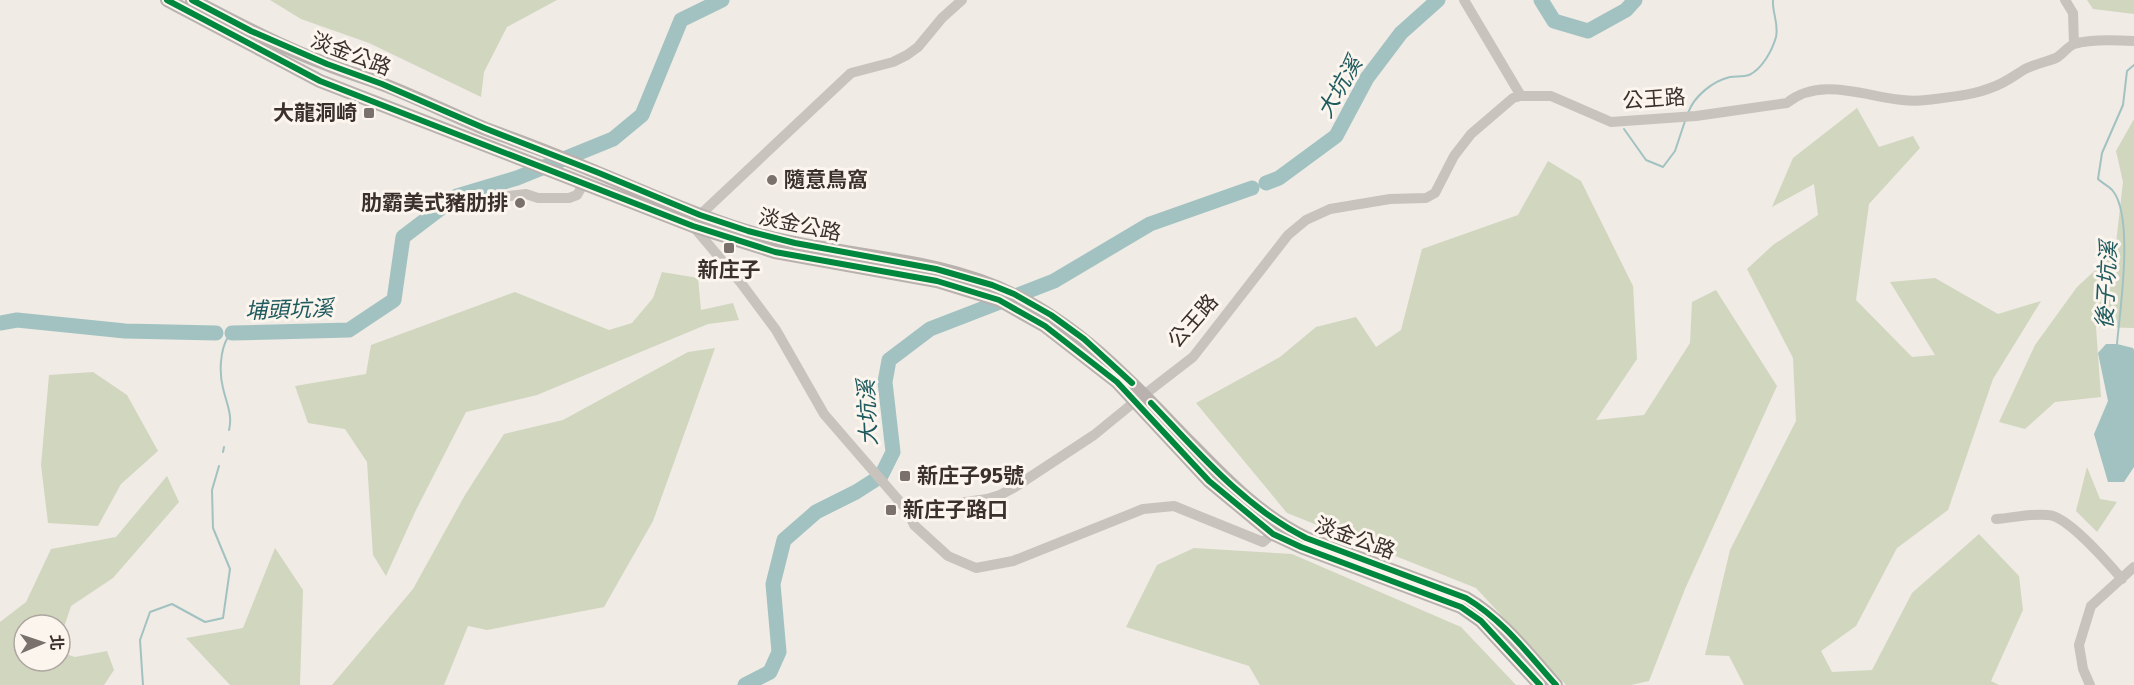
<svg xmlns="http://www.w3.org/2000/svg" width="2134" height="685" viewBox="0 0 2134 685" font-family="'Fira Sans','Noto Sans TC',sans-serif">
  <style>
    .green { fill: #d1d6bf }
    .water { fill: #a1c2c1 }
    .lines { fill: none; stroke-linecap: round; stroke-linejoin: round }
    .stream { stroke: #a1c2c1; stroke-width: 2 }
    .river { stroke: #a1c2c1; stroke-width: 15 }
    .minor { stroke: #c9c3be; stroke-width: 10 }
    .major { stroke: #b8b1ad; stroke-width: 14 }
    .cycleway-casing { stroke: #fbf5ee; stroke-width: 10 }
    .cycleway { stroke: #00873e; stroke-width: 6 }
    .poi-dot { fill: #7a716c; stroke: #fbf5ee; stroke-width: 2 }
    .labels { text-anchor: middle; stroke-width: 6; stroke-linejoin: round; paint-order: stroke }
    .street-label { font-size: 21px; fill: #3b302b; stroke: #fbf5ee }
    .poi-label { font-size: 21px; font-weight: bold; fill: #3b302b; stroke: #fbf5ee; text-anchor: start }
    .water-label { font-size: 22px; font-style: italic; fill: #1f5a5e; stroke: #fbf5ee }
  </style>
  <rect width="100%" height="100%" fill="#f0ebe5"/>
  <path class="green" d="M270 0H557L507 27 484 72 481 97 369 43 301 19Z
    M2087 0H2134V14L2093 9Z
    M1857 108 1879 147 1913 136 1920 148 1869 204 1856 300 1912 357 1935 355 1890 282 1935 278 1998 314 2041 301 1993 379 1948 510 1897 548 1856 626 1821 651 1832 672 1872 670 1912 593 1979 534 2019 576 2023 610 1991 681 1999 685H1744L1729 656 1705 655 1730 550 1796 421 1793 358 1747 269 1773 245 1818 215 1814 184 1772 207 1793 158Z
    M2134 119V328L2096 327 2101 397 2055 402 2025 429 1999 422 2035 345 2077 287 2115 252 2123 182 2116 151Z
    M1548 161 1581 181 1633 286 1637 359 1596 420 1644 415 1690 343 1692 302 1716 290 1777 386 1685 589 1649 681 1631 685H1566L1476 588 1287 513 1196 403 1280 357 1316 327 1356 317 1376 347 1401 330 1422 249 1518 215Z
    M662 272 698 278 701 310 733 303 739 320 708 324 537 395 466 412 415 512 386 576 373 555 367 462 345 429 308 423 295 386 366 374 371 345 515 292 609 330 632 323 653 298Z
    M715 348 653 521 604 607 487 630 468 626 444 685H332L413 589 465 495 504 434 563 420 688 352Z
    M93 372 127 395 158 451 121 484 98 526 48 523 41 465 49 375Z
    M2087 467 2100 499 2117 502 2097 532 2076 511Z
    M167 476 179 502 113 578 71 606 60 639V625H24V661H60V652L75 657 107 651 114 670 104 685H0V622L26 602 51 549 116 537Z
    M275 548 303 590 300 685H230L186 638 243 628Z
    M1194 548 1292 554 1461 627 1516 685H1260L1249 666 1126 627 1157 565Z"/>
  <path class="water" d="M2106 344H2117L2133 348 2134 350V467L2124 482H2108L2094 434 2108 401 2098 353Z"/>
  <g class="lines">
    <path class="stream" d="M1688 113C1694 96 1713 81 1730 77 1736 76 1743 77 1749 75 1762 69 1772 51 1776 37 1779 23 1772 13 1773 0
      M1624 129 1646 160 1663 167 1675 151 1685 121
      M2117 344C2120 309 2134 218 2113 191 2109 186 2102 183 2098 179L2102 153 2123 105 2127 71 2134 65
      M229 430C233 415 226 402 223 388 219 373 220 350 228 337L249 332
      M223 452 224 447
      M143 685 140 640 150 612 172 604 205 622 223 618 230 569 213 528 212 490 219 466"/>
    <path class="river" d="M1541 0 1554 21 1588 31 1626 10 1635 0
      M1266 183 1279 178 1336 136 1367 78 1401 33 1438 0
      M0 323 17 320 125 331 216 333
      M232 333 349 330 394 300 403 237 457 196 517 178 613 139 642 115 681 20 722 0
      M745 685 770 672 779 652 773 584 784 540 816 512 856 492 881 476 893 452 885 382 889 360 930 329 1054 281 1150 224 1252 188"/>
    <path class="minor" d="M962 0 942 18 918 47 907 55 893 62 851 73 700 215 693 226 741 283 776 330 824 414 907 510 914 525 948 556 976 568 1013 561 1143 509 1174 506 1263 542 1277 530
      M1464 0 1521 96
      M2065 0 2073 13 2074 44
      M501 197 526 194 538 198H569L577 195 584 183
      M1149 391 1193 357 1288 235 1306 220 1330 209 1390 199 1426 198 1435 193 1454 156 1471 134 1513 98 1521 96H1551L1611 122 1696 116 1787 103C1826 71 1882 106 1926 100 1949 97 1971 96 1993 87 2005 83 2015 75 2025 69 2035 64 2046 62 2056 58 2062 55 2067 47 2074 44 2089 39 2118 40 2134 41
      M907 510 987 499 1000 495 1015 487 1094 435 1132 404
      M1996 519C2013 518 2031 513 2048 515 2068 516 2108 563 2122 579
      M2090 685 2083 669 2079 645 2091 606 2134 567"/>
    <path class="major" d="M167 0 320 81 693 226 775 252 937 281 999 300 1045 326 1117 382 1209 481 1273 534 1301 547 1461 607 1481 621 1540 685
      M192 0C236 23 281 47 329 65 346 72 365 77 382 84 416 97 448 113 481 127 498 134 517 140 534 147 605 174 674 208 746 231 834 258 933 254 1016 296 1087 331 1139 391 1193 446 1228 482 1261 516 1306 538L1466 598C1503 620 1528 654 1556 685"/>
    <defs>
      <path id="cycleway" d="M167 0 320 81 693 226 775 252 937 281 999 300 1045 326 1117 382 1209 481 1273 534 1301 547 1461 607 1481 621 1540 685
        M192 0 251 31 327 64 382 84 484 128 599 173 700 215 748 231 795 243 936 269 992 285 1014 294 1051 315 1084 339 1132 383
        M1151 403C1198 452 1244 507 1306 538L1466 598C1503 620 1528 654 1556 685"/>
    </defs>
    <use href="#cycleway" class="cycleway-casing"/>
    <use href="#cycleway" class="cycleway"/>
  </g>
  <g class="poi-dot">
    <rect x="363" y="107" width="12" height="12" rx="3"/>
    <circle cx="772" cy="180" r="6"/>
    <circle cx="520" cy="203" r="6"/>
    <rect x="723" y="242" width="12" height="12" rx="3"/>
    <rect x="899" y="470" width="12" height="12" rx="3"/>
    <rect x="885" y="504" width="12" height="12" rx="3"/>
  </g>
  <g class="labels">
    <g class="street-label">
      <text transform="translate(351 54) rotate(21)" y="7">淡金公路</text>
      <text transform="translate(1654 99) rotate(-4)" y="7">公王路</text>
      <text transform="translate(800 225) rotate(12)" y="7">淡金公路</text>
      <text transform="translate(1193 321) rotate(-49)" y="7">公王路</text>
      <text transform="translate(1355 538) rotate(20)" y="7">淡金公路</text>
    </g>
    <g class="poi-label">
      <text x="357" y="120" text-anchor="end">大龍洞崎</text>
      <text x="784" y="187">隨意鳥窩</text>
      <text x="508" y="210" text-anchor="end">肋霸美式豬肋排</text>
      <text x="729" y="277" text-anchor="middle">新庄子</text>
      <text x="917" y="483">新庄子95號</text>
      <text x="903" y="517">新庄子路口</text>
    </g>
    <g class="water-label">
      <text transform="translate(1339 87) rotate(-60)" y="8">大坑溪</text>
      <text transform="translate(2106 285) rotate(-87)" y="8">後子坑溪</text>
      <text transform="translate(289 309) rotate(-2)" y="8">埔頭坑溪</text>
      <text transform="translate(867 413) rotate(-93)" y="8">大坑溪</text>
    </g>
  </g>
  <g transform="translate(42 643) rotate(88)"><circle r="28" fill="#fbf5ee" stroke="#aea6a0" stroke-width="1.5"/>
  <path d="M0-4.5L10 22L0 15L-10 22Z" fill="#7a716c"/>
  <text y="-9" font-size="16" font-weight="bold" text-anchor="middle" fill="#3b302b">北</text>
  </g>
</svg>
